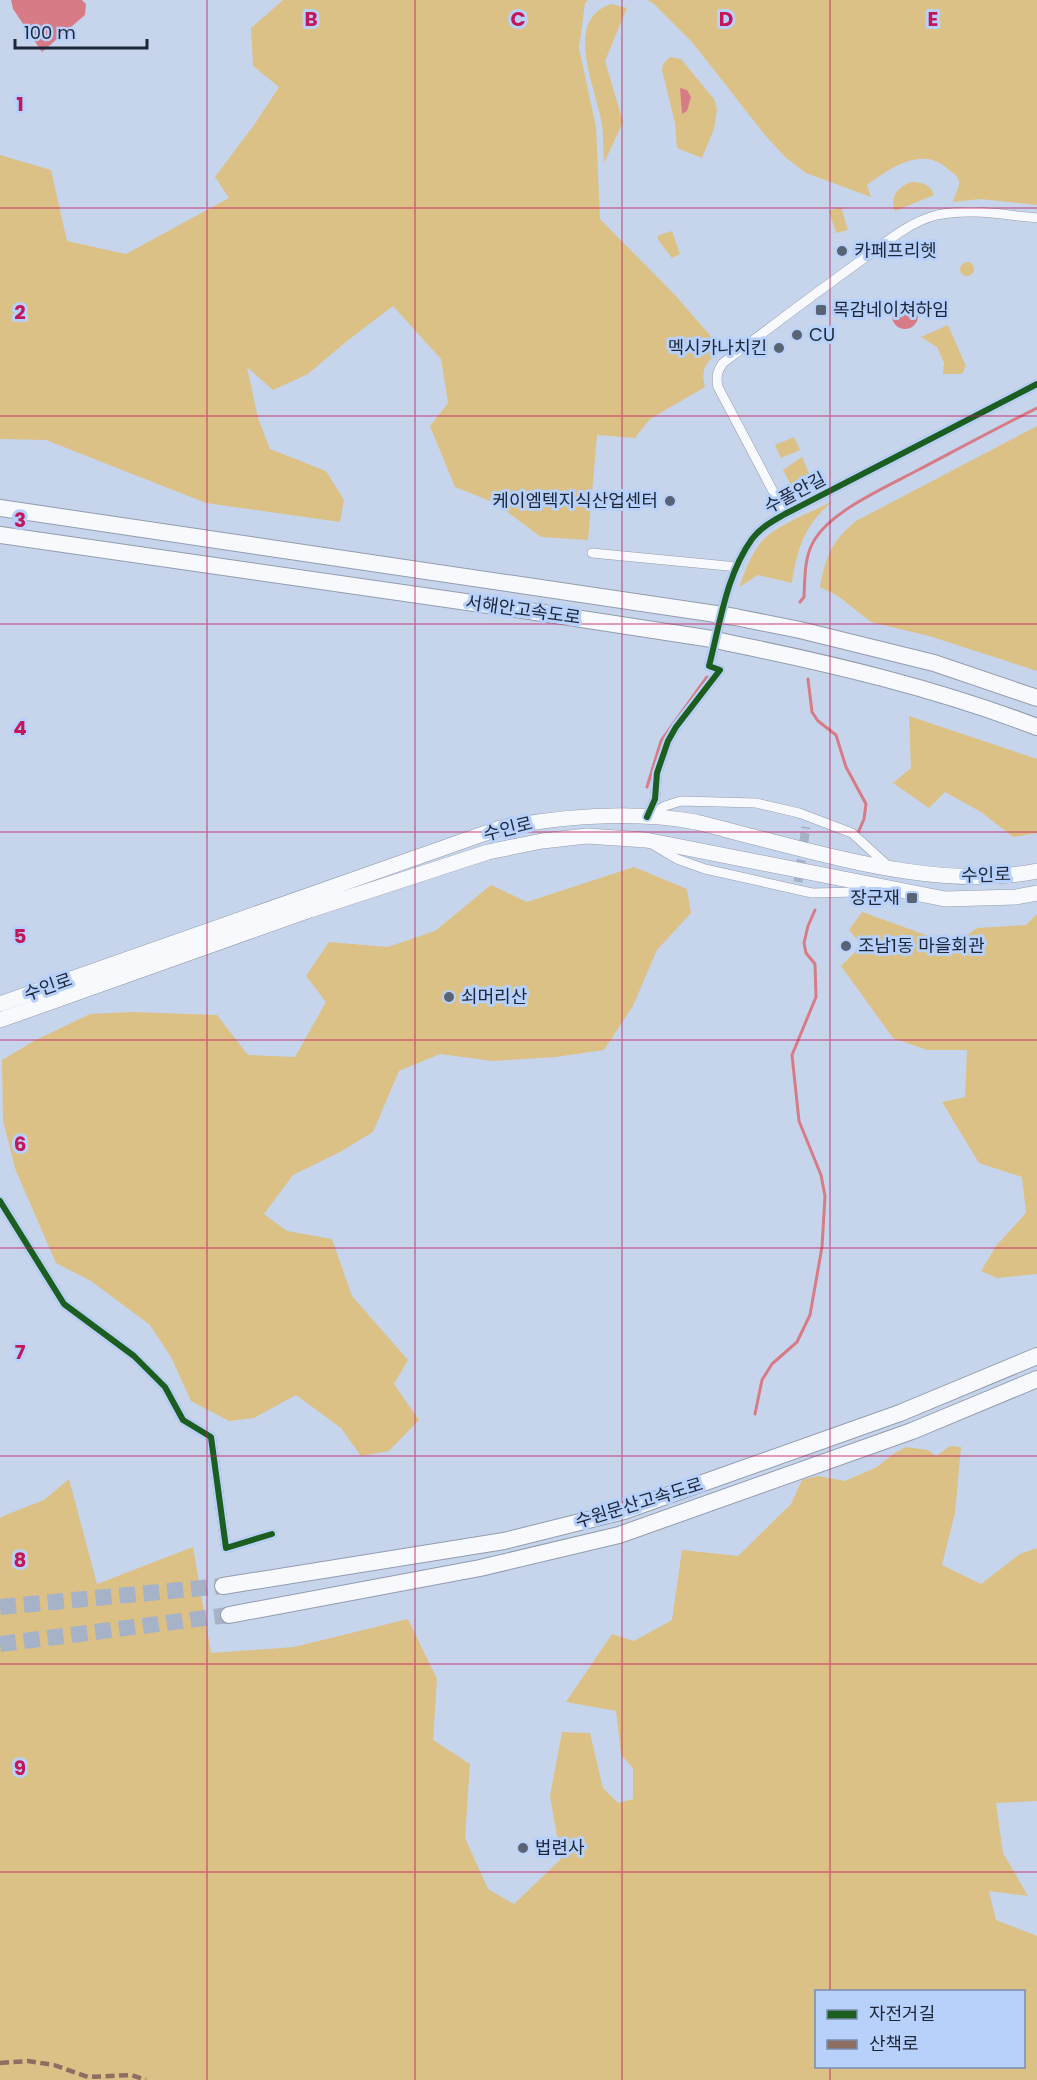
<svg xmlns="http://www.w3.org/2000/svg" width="1037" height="2080" viewBox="0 0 1037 2080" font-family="Poppins,'Noto Sans KR',sans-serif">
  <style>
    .green { fill: #dbc186; fill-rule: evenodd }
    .water { fill: #d77c86 }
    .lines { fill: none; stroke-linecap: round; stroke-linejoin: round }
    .stream { stroke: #d77c86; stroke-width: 3 }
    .street-tunnel { stroke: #a5b2c8; stroke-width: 9; stroke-dasharray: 9 4.5; stroke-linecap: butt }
    .highway-tunnel { stroke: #a5b2c8; stroke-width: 16; stroke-dasharray: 16 8; stroke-linecap: butt }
    .street-casing { stroke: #929cad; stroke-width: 10 }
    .primary-casing { stroke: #929cad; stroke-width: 16 }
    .highway-casing { stroke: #929cad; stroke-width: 18 }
    .street { stroke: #f7f9fc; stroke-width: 9 }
    .primary { stroke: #f7f9fc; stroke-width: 15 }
    .highway { stroke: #f7f9fc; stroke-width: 16 }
    .highway-bridge-casing { stroke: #929cad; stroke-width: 18; stroke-linecap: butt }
    .highway-bridge { stroke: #f7f9fc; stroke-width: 16 }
    .quiet { stroke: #8d6e63; stroke-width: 4.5; stroke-dasharray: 9 4.5; stroke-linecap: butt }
    .cycleway-casing { stroke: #b8d1fb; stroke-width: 10 }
    .cycleway { stroke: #1b5e20; stroke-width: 6 }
    .grid { fill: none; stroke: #c2185b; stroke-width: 1.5; stroke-opacity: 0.55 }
    .poi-dot { fill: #586376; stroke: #b8d1fb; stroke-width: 2 }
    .labels { text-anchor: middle; stroke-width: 6; stroke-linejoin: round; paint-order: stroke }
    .poi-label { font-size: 18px; fill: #1d2636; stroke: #b8d1fb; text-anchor: start }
    .street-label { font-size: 18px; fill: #1d2636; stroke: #b8d1fb }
    .grid-label { font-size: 20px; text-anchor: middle; font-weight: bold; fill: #c2185b; stroke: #b8d1fb; stroke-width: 6; stroke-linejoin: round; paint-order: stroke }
  </style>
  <rect width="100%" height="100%" fill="#c7d5ec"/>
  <path class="green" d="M283 0H588L585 3 579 48 596 127 600 219 674 294 722 349C707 362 700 367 705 387L650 419 635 438 597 435 588 540 541 537 495 503 455 487 430 426 448 403 441 359 393 306 347 341 308 374 273 390 247 367 258 418 270 449 326 471 344 500 340 522 206 503 46 440 0 439V155L51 170 67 241 126 254 229 198 215 177 254 125 279 87 253 66 251 28Z
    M647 0H1037V205L980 199 953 202C954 196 959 189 959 184 960 177 953 173 948 169 922 145 890 168 867 185L871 197 806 173 785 157 765 135 692 42 653 3Z
    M611 4 627 8 605 61 623 122 604 163C603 151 604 138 602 126 598 90 561 21 611 4Z
    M670 57 681 59 714 99 717 109 714 129 702 158 677 148 675 123 662 70 663 64Z
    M911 182C922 182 930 184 934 195L895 211C889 197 898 187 911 182Z
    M841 207 848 230 836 233 829 211Z
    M672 231 680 254 672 258 657 238 659 235Z
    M960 269a7 7 0 1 1 14 0a7 7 0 1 1-14 0Z
    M948 325 966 366 962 374H943L944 363 937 347 921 337Z
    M1037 426V671L929 636 871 622 838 596 820 587C826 556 831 542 856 521Z
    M794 437 800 450 781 458 775 445Z
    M802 457 814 484 795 493 783 470Z
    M833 501C805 524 797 548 792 583L758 575 739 587C745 572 751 553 763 540 777 525 814 511 833 501Z
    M909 716 1037 759V833L1013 837 981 812 945 792 929 808 893 783 911 768Z
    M634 867 687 889 691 913 657 950 633 1006 604 1050 556 1057 493 1061 440 1054 399 1071 373 1132 340 1152 293 1175 264 1214 287 1231 332 1239 352 1296 408 1360 394 1384 419 1420 389 1451 361 1456 341 1428 296 1395 254 1418 229 1421 191 1401 171 1357 150 1325 91 1281 56 1263 16 1171 3 1121 2 1060 34 1041 90 1014 133 1012 217 1015 248 1055 295 1057 326 1002 306 976 329 942 388 947 435 931 491 885 527 902Z
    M862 912 954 945 977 928 1026 925 1037 914V1274L997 1278 981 1271 996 1246 1026 1213 1022 1177 979 1163 942 1102 965 1097 967 1050H927L893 1038 841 966 862 945 849 930Z
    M950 1446 961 1447 955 1513 942 1565 981 1584 1020 1554 1037 1548V1801L996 1803 1003 1853 1028 1896 989 1891 996 1920 1037 1936V2080H0V1518L3 1516 44 1500 69 1479 97 1584 193 1547 211 1653 294 1647 408 1619 437 1679 433 1740 470 1764 465 1838 488 1889 514 1904 561 1859 550 1796 562 1732 590 1733 603 1788 618 1803 633 1799V1768L621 1755 616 1711 566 1702 612 1634 634 1641 672 1620 682 1550 738 1556 791 1504 802 1480 818 1476 845 1481 877 1467 893 1454 906 1447 928 1450 936 1456ZM816 1992H1024V2066H816Z"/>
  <path class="water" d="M11 0H82L86 4 85 15 42 52 13 9Z
    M680 88 687 90 691 97 687 111 682 114Z
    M892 316a13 13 0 1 1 26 0a13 13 0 1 1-26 0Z"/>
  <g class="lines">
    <path class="stream" d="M800 602 804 597C805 577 804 556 815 539 833 510 888 486 918 470 958 449 997 428 1037 408
      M808 679 812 712 818 721 836 735 846 767 866 804 864 819 858 833
      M647 787 661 741 707 677
      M755 1414 762 1380 772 1364 797 1342 810 1315 822 1247 825 1196 821 1175 799 1121 792 1055 816 997 815 964 806 953 804 943 808 926 815 910"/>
    <path class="street-tunnel" d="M798 882 806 827"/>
    <path class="highway-tunnel" d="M0 1607 223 1586
      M0 1644 229 1615"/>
    <defs>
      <path id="street" d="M785 514 718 387C716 377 717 371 723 363 769 328 816 293 863 259 885 243 909 222 937 215 970 208 1003 215 1037 218
        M592 553 738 567
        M649 816 665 806 681 801 756 803 799 813 852 833 888 866
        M647 817 655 799 657 773 668 741 676 727 720 670 709 666C720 624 726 575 752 539 761 527 773 521 785 514L1037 384
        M655 846 677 859 705 869 812 893 858 892 872 885
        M0 1201 64 1304 134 1356 165 1387 183 1420 211 1437 226 1548 272 1534"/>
      <path id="primary" d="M0 1004 500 828C564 816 631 810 696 822 718 827 740 834 762 839 848 861 949 889 1037 871
        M0 1020 310 910 488 852 542 841 587 836 646 840 945 899 1016 897 1037 893"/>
      <path id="highway" d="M0 508 716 614
        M0 535 536 612 712 639
        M735 617 800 630 934 663 1037 698
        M729 643C833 664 938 689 1037 727
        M223 1586 504 1541 624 1511 900 1413 1037 1356
        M229 1615 480 1568 619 1535 912 1431 1037 1379"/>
    </defs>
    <use href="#street" class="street-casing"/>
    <use href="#primary" class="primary-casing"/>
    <use href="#highway" class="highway-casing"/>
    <use href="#street" class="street"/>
    <use href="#primary" class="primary"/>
    <use href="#highway" class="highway"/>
    <defs>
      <path id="highway-bridge" d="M716 614 735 617
        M712 639 729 643"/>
    </defs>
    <use href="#highway-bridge" class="highway-bridge-casing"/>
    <use href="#highway-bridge" class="highway-bridge"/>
    <path class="quiet" d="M0 2063 28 2061 54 2065 88 2077 131 2075 146 2080"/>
    <defs>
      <path id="cycleway" d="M647 817 655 799 657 773 668 741 676 727 720 670 709 666C720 624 726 575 752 539 761 527 773 521 785 514L1037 384
        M0 1201 64 1304 134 1356 165 1387 183 1420 211 1437 226 1548 272 1534"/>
    </defs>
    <use href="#cycleway" class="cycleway-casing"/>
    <use href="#cycleway" class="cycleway"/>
  </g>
  <path class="grid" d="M207 0V2080M415 0V2080M622 0V2080M830 0V1992M0 208H1037M0 416H1037M0 624H1037M0 832H1037M0 1040H1037M0 1248H1037M0 1456H1037M0 1664H1037M0 1872H1037M830 2066V2080"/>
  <g class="poi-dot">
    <circle cx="842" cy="251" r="6"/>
    <rect x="815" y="304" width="12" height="12" rx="3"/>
    <circle cx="797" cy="335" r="6"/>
    <circle cx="779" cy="348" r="6"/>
    <circle cx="670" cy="501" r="6"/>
    <rect x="906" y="892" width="12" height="12" rx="3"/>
    <circle cx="846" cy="946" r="6"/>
    <circle cx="449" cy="997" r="6"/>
    <circle cx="523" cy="1848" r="6"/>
  </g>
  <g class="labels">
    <g class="poi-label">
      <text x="854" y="257">카페프리헷</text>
      <text x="833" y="316">목감네이쳐하임</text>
      <text x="809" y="341">CU</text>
      <text x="767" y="354" text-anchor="end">멕시카나치킨</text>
      <text x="658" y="507" text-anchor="end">케이엠텍지식산업센터</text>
      <text x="900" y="904" text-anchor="end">장군재</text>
      <text x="858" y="952">조남1동 마을회관</text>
      <text x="461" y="1003">쇠머리산</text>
      <text x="535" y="1854">법련사</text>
    </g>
    <g class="street-label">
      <text transform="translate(795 493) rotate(-28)" y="6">수풀안길</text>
      <text transform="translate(523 610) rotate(8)" y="6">서해안고속도로</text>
      <text transform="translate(508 829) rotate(-14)" y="6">수인로</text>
      <text transform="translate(986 875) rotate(-1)" y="6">수인로</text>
      <text transform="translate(48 987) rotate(-19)" y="6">수인로</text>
      <text transform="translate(639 1503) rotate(-17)" y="6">수원문산고속도로</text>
    </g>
  </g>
  <g class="grid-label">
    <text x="311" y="26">B</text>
    <text x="518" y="26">C</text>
    <text x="726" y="26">D</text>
    <text x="933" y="26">E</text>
    <text x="20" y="111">1</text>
    <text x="20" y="319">2</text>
    <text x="20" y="527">3</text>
    <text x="20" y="735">4</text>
    <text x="20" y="943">5</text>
    <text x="20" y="1151">6</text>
    <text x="20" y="1359">7</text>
    <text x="20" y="1567">8</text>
    <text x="20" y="1775">9</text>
  </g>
  <rect x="815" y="1990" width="210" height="78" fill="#b8d1fb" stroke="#7a8dac" stroke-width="1.5"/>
  <rect x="827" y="2010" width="30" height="9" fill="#1b5e20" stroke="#7a8dac" stroke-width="1.5"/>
  <text x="869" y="2020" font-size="18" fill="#1d2636">자전거길</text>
  <rect x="827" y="2040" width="30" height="9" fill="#8d6e63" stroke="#7a8dac" stroke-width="1.5"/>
  <text x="869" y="2050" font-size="18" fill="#1d2636">산책로</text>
  <path d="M15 39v9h132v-9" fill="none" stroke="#1d2636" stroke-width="3"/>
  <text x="24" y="39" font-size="18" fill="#1d2636" stroke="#b8d1fb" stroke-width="4.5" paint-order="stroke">100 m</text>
</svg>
